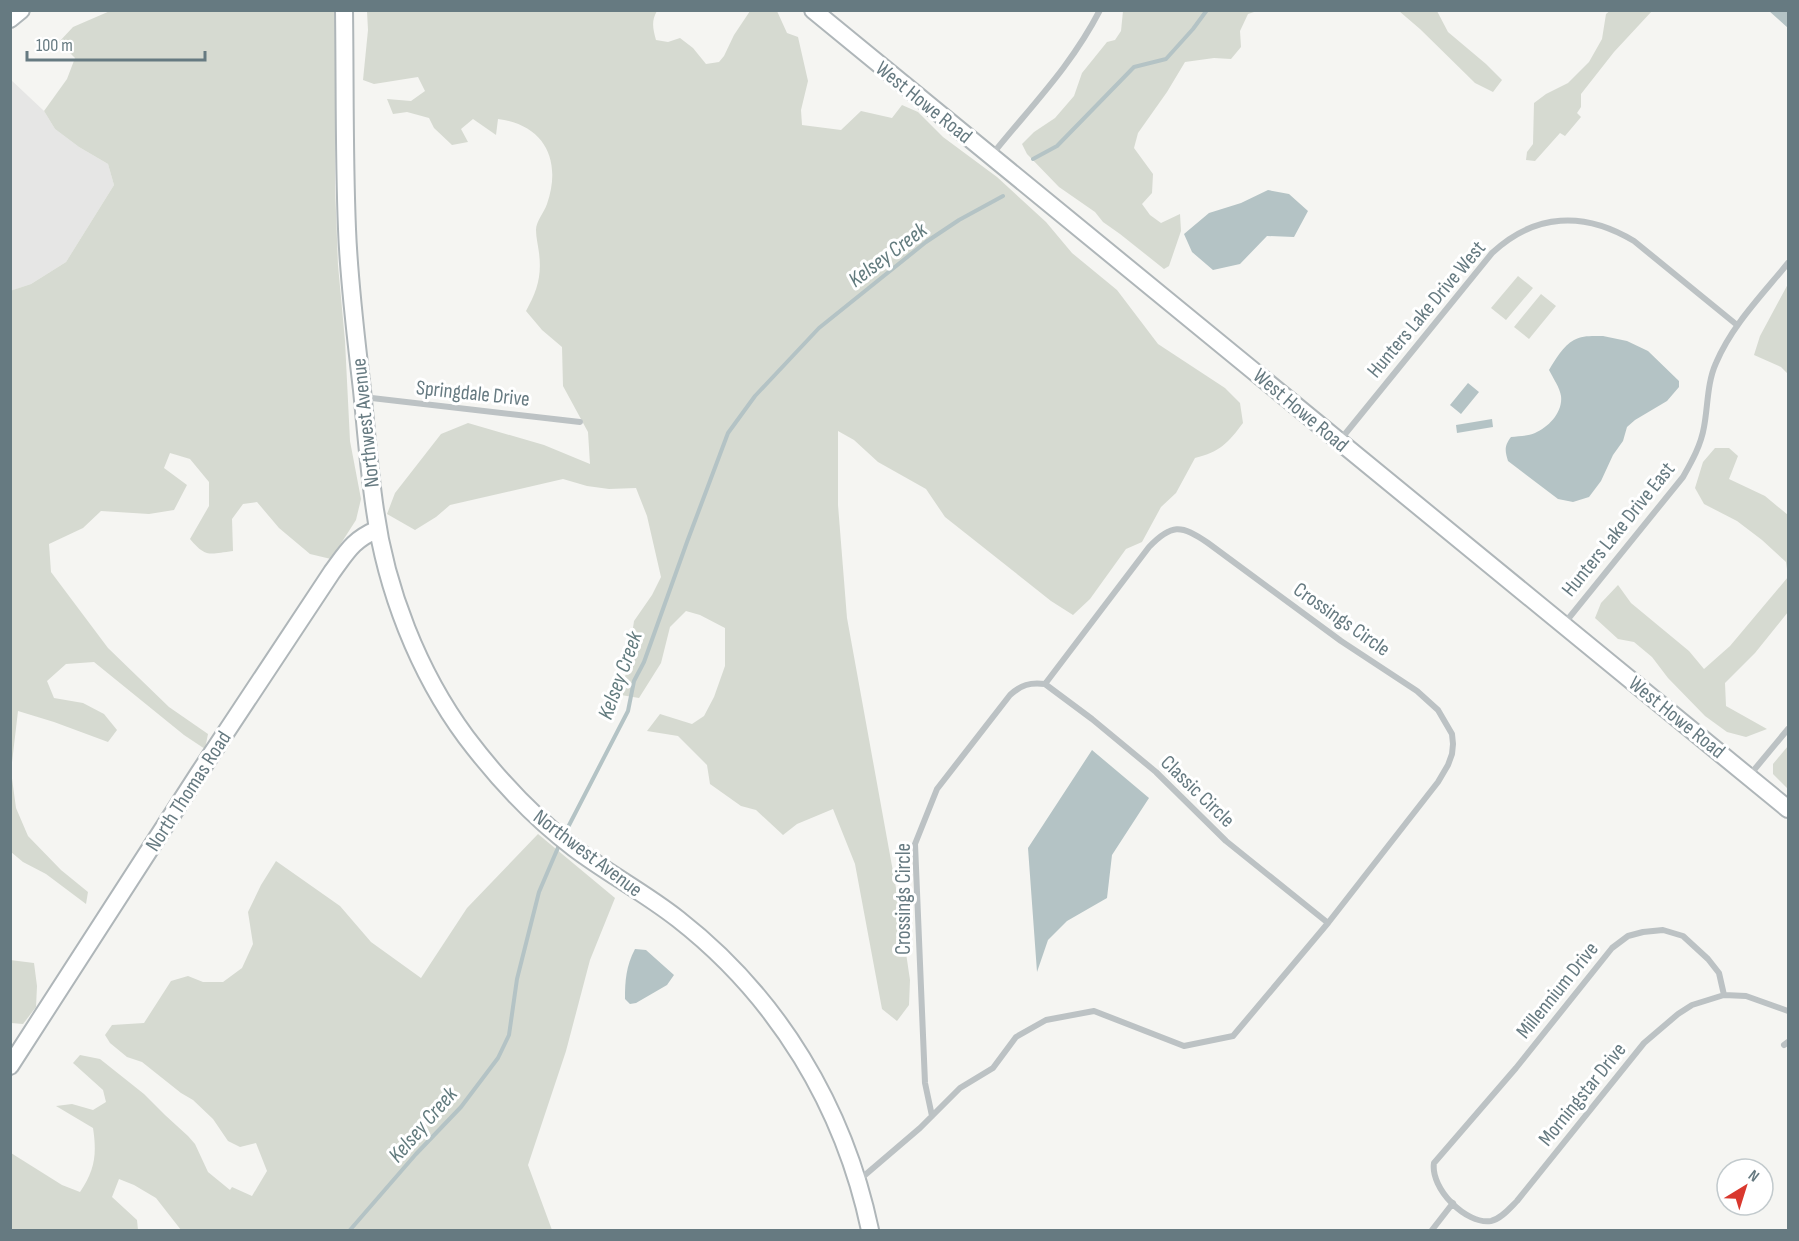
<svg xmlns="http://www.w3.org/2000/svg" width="1799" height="1241" viewBox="0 0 1799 1241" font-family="'Sofia Sans Condensed',sans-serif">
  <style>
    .built { fill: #e6e6e5 }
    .green { fill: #d6dad1 }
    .water { fill: #b4c3c5 }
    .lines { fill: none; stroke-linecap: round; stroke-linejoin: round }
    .stream { stroke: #b4c3c5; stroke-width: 4 }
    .secondary-casing { stroke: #afb6b9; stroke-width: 20 }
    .street { stroke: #bcc2c4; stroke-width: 6 }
    .secondary { stroke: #fff; stroke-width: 16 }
    .labels { text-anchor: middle; stroke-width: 6; stroke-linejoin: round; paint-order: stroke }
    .street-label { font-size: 21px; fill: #667a81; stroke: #fff }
    .water-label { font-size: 22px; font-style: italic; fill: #627b7e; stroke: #fff }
  </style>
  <rect width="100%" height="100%" fill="#f5f5f2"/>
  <path class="built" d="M10 79 44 111 55 129 79 147 108 164 114 185 66 262 31 284 11 291Z"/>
  <path class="green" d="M1611 10 1652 11 1614 52 1581 94V107L1577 113 1581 117 1565 136 1560 133 1535 161 1526 160 1527 152 1533 144 1534 103 1546 94 1568 83 1589 62 1602 39 1606 14Z
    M110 11H335V186L338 265 345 341 350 441 361 499 356 520 331 559 310 554 279 528 257 502 243 504 232 519 233 551C209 554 206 558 190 539L209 506V482L190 459 170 453 164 468 187 485 174 510 149 514 101 511 83 528 49 544 51 572 108 648 169 707 208 734 205 749 184 735 94 662 66 664 47 681 54 698 83 703 104 714 117 730 108 742 54 722 18 711 11 771 16 808 28 836 61 870 88 892 86 904 46 874 23 862 11 852 10 291 31 284 66 262 114 185 108 164 79 147 55 129 44 111 67 79 75 58 59 42 73 27Z
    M367 11H657C651 21 653 29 656 40L668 42 680 38 693 48 706 64 719 62 724 56 734 35 750 11H777L787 33 798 37 808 81 801 110 802 125 841 130 861 111 892 118 902 105 918 112 943 137 997 177 1046 222 1072 253 1117 290 1158 344 1225 388 1240 403 1243 423C1228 443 1220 452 1195 458L1176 493 1161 507 1142 542 1126 549 1090 599 1073 615 1051 601 945 517 926 489 878 462 854 440 838 431V505L847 618 898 899 910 980 909 1005 897 1021 882 1009 855 864 833 809 797 824 783 835 756 810 741 806 710 784 707 765 678 736 647 731 660 714 692 724 704 716 714 697 725 666V628L700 615 686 611 670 627 661 663 639 698 621 695 627 668 634 621 652 595 661 577 647 516 636 488 609 489 587 486 563 479 450 505 436 517 415 530 387 514 395 493 441 434 468 423 544 445 590 464 588 432 563 386 562 347 542 330 526 311C537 291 542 276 539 253 538 245 536 237 536 230 536 221 544 213 547 204 562 161 545 125 498 119L496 135 473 119 461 129 468 142 452 145 434 128 429 118 407 112 393 114 387 99 411 101 425 91 418 77 374 84 363 80 368 30Z
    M1123 11H1257L1248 14 1240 31 1241 47 1231 59 1214 58 1185 62 1167 92 1138 133 1134 148 1153 174 1152 193 1142 204 1150 215 1161 223 1180 214 1181 231 1169 266 1164 269 1120 234 1103 222 1095 212 1059 187 1027 154 1022 144 1034 132 1055 118 1074 96 1082 73 1107 42 1115 40 1121 31Z
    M1399 11H1437L1448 32 1486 64 1502 80 1493 92 1475 83 1420 29Z
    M1518 276 1533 288 1506 320 1491 308Z
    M1788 284V374L1781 367 1754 355 1760 336Z
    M1541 294 1556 306 1529 339 1514 327Z
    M1715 448H1729L1738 456 1729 479 1765 496 1788 515V576L1786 562 1762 540 1737 521 1704 504 1695 488 1703 462Z
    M1788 577V612L1755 653 1725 683 1726 706 1767 729 1746 737 1727 732 1705 716 1668 678 1652 657 1634 642 1618 639 1595 618 1601 603 1618 585 1631 603 1689 651 1704 669 1730 646Z
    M1788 746V789L1773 774V764Z
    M538 834 615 898 590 960 566 1051 528 1165 552 1230H181L156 1198 134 1185 119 1179 112 1197 137 1220 138 1230H11V1153L62 1185 80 1192C95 1170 97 1154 93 1128L56 1106 72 1104 93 1110 106 1102 103 1090 73 1063 80 1055 100 1059 144 1094 165 1115 188 1136 195 1144 208 1172 230 1190 232 1187 252 1196 267 1171 256 1143 240 1147 228 1141 213 1119 193 1100 181 1093 142 1062 127 1057 110 1043 105 1035 112 1025 144 1023 171 981 188 976 203 982H223L242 968 253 944 248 912 261 885 276 861 340 906 371 942 421 978 467 908Z
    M10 960 34 963 37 986 36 1007 23 1024 11 1023Z"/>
  <path class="water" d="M1769 11H1788V28Z
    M1268 190 1289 194 1308 211 1294 237 1267 236 1240 264 1213 270 1192 252 1184 234 1209 213 1241 203Z
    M1603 336 1627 341 1648 351 1679 381V387L1667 401 1635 420 1627 427 1623 441 1613 455 1601 481 1589 497 1573 502 1558 499 1508 461C1505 451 1504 446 1511 437 1519 436 1528 436 1535 433 1549 427 1563 412 1561 396 1560 388 1553 378 1549 370 1555 360 1563 346 1574 340 1582 335 1594 336 1603 336Z
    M1468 383 1479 392 1461 414 1450 405Z
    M1492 419 1493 427 1457 433 1456 425Z
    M1092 750 1149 798 1112 855 1107 898 1067 921 1048 940 1037 972 1028 848Z
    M635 949 646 950 674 975 667 985 636 1003 630 1004 625 999C625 981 626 966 635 949Z"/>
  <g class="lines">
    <path class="stream" d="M1033 159 1057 146 1134 67 1166 59 1193 29 1207 10
      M565 833 628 711 634 681 644 662 687 542 728 433 755 396 819 328 926 242 959 220 1003 196
      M350 1230 416 1154 461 1107 498 1058 509 1035 517 979 539 892 560 843"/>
    <defs>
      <path id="secondary" d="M344 10C345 83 344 156 347 229 349 283 356 337 362 390 366 430 369 470 375 510 386 589 418 672 466 737 497 778 533 817 574 848 607 873 645 893 678 919 778 997 844 1107 870 1230
        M813 10 1788 809
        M10 19 21 10
        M10 1066 199 773 332 572C348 550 353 540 378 529"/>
    </defs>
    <use href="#secondary" class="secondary-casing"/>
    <path class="street" d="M991 156C1031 106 1070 68 1100 10
      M363 397 580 422
      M1341 439 1492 253C1535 213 1584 211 1634 241L1737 325
      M1564 624 1683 477C1692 461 1701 445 1704 427 1708 406 1707 383 1716 363 1732 325 1763 294 1788 263
      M1045 684 1092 719 1156 772 1226 841 1328 923
      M1749 776 1788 729
      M1724 995 1719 973 1708 959 1683 936 1663 930 1643 932 1628 936 1612 948 1516 1068 1434 1163C1430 1188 1466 1225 1491 1221 1501 1219 1510 1208 1517 1201L1644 1043 1678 1014 1692 1005 1724 995 1746 996 1788 1011
      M1784 1045 1788 1042
      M932 1116 925 1083 915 844 937 789 1010 695C1021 685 1030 682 1045 684
      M858 1181 920 1128 960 1088 993 1068 1016 1037 1046 1020 1094 1011 1184 1046 1233 1036 1328 923 1438 782 1448 765 1452 754 1453 744 1452 734 1438 710 1417 691 1341 641 1208 543C1181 524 1171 524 1149 547L1045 684
      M1432 1230 1453 1203"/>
    <use href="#secondary" class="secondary"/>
  </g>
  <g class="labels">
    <g class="street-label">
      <text transform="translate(924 102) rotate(39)" y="7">West Howe Road</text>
      <text transform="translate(1426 309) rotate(-50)" y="7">Hunters Lake Drive West</text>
      <text transform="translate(473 393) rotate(6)" y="7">Springdale Drive</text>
      <text transform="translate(1301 410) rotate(40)" y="7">West Howe Road</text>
      <text transform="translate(365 423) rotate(-96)" y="7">Northwest Avenue</text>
      <text transform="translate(1618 529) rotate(-51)" y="7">Hunters Lake Drive East</text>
      <text transform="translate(1342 619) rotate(35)" y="7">Crossings Circle</text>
      <text transform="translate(1677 717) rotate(39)" y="7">West Howe Road</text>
      <text transform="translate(188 791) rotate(-57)" y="7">North Thomas Road</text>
      <text transform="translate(1198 791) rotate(44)" y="7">Classic Circle</text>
      <text transform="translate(588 853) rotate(37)" y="7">Northwest Avenue</text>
      <text transform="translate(903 899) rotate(-90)" y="7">Crossings Circle</text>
      <text transform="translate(1557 990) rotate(-51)" y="7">Millennium Drive</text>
      <text transform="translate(1582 1094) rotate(-51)" y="7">Morningstar Drive</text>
    </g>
    <g class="water-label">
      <text transform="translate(887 254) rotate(-37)" y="8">Kelsey Creek</text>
      <text transform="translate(619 675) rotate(-70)" y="8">Kelsey Creek</text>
      <text transform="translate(422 1124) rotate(-49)" y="8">Kelsey Creek</text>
    </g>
  </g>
  <rect width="1799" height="1241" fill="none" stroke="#667a81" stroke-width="24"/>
  <g transform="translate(1745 1187) rotate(38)"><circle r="28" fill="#ffffff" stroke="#c2cacd" stroke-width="1.5"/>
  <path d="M0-4.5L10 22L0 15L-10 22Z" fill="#d9382e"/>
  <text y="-9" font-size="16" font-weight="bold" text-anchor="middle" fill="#667a81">N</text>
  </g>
  <path d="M27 51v9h178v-9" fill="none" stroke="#667a81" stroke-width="3"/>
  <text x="36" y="51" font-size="18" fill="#667a81" stroke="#ffffff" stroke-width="4.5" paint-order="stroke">100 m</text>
</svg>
